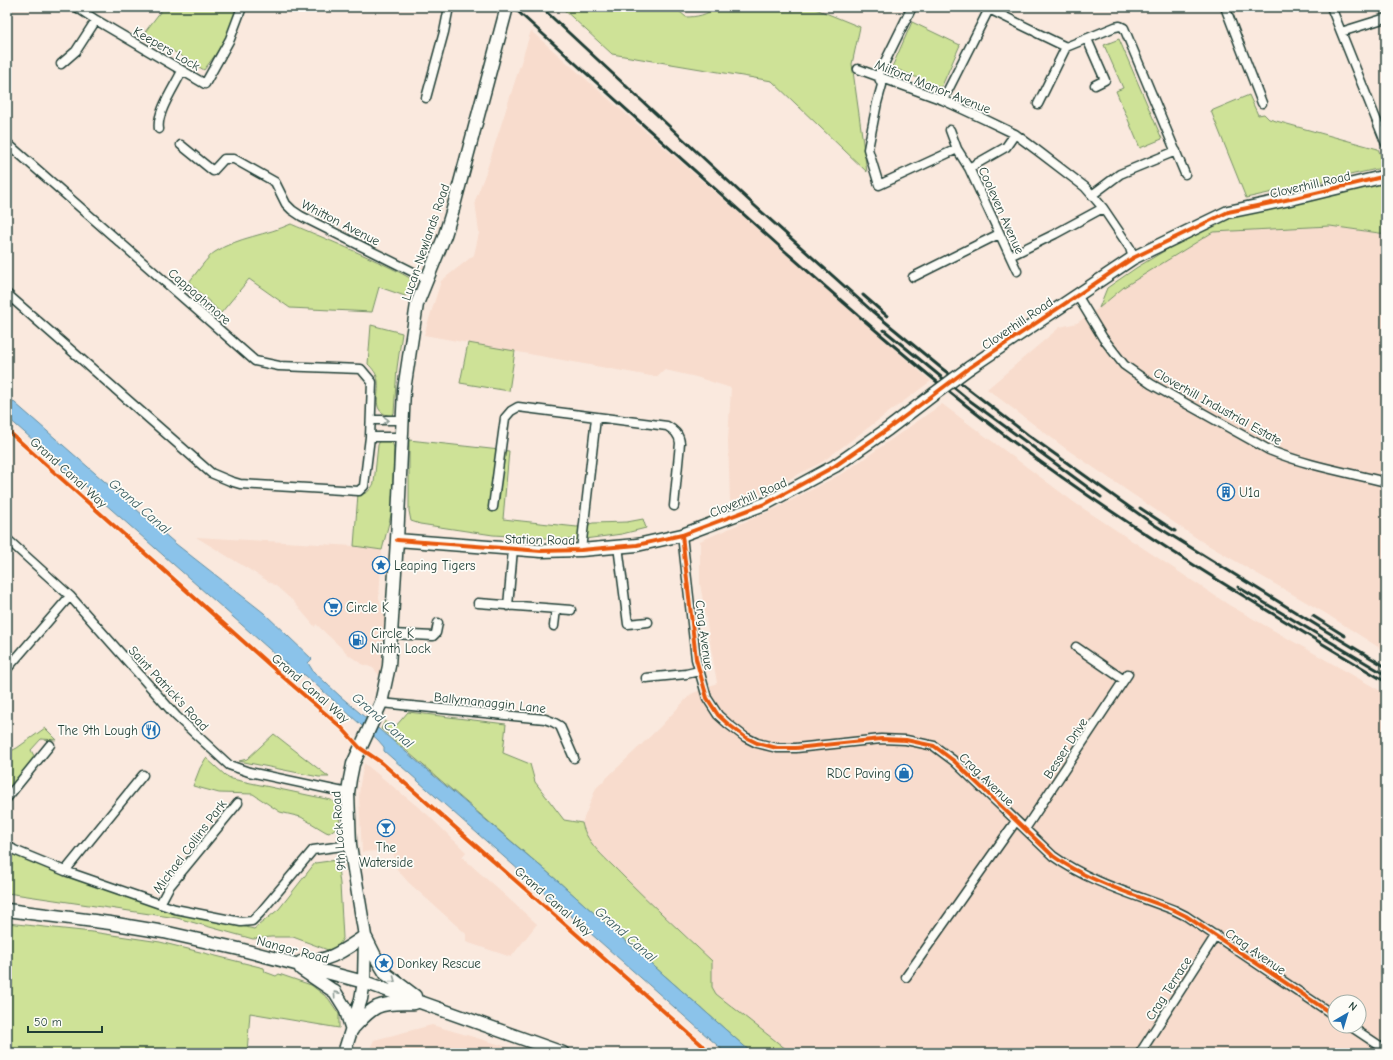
<svg xmlns="http://www.w3.org/2000/svg" width="1393" height="1060" viewBox="0 0 1393 1060" font-family="'Comic Neue',sans-serif">
  <style>
    .built { fill: #f8dccd; fill-rule: evenodd }
    .green { fill: #cee297; stroke: #769066 }
    .water { fill: #8bc3ea; stroke: #608da1 }
    .lines { fill: none; stroke-linecap: round; stroke-linejoin: round }
    .street-casing { stroke: #1f3d34; stroke-width: 11 }
    .secondary-casing { stroke: #1f3d34; stroke-width: 15 }
    .street { stroke: #fdfcf7; stroke-width: 8 }
    .secondary { stroke: #fdfcf7; stroke-width: 12 }
    .rail { stroke: #1f3d34; stroke-width: 3 }
    .secondary-bridge-casing { stroke: #1f3d34; stroke-width: 15; stroke-linecap: butt }
    .secondary-bridge { stroke: #fdfcf7; stroke-width: 12 }
    .cycleway-casing { stroke: #fdfcf7; stroke-width: 6 }
    .cycleway { stroke: #e8590c; stroke-width: 4 }
    .oneway { stroke: #8e9c96 }
    .labels { text-anchor: middle; stroke-width: 3.5; stroke-linejoin: round; paint-order: stroke }
    .street-label { font-size: 13px; fill: #1f3d34; stroke: #fdfcf7 }
    .poi-label { font-size: 13px; fill: #1f3d34; stroke: #fdfcf7; text-anchor: start }
    .water-label { font-size: 14px; font-style: italic; fill: #3a5e62; stroke: #fdfcf7 }
  </style>
  <rect width="100%" height="100%" fill="#fae9de"/>
  <filter id="ink" filterUnits="userSpaceOnUse"><feTurbulence type="fractalNoise" baseFrequency=".025" numOctaves="2"/><feDisplacementMap in="SourceGraphic" scale="8" xChannelSelector="R" yChannelSelector="G"/><feConvolveMatrix kernelMatrix="1 2 1 2 8 2 1 2 1" color-interpolation-filters="sRGB"/></filter>
  <g filter="url(#ink)">
    <path class="built" d="M531 31 931 381 822 462 751 499 730 501 728 440 731 388 696 377 665 370 656 377 424 335 441 281 474 255 479 233 475 201 486 172Z
      M1330 226 1386 234V652L1325 613 1201 541 1065 448 987 389 1060 327 1077 323 1099 308 1124 287 1213 232Z
      M942 404 1075 503 1229 605 1386 694V1053H791L716 994 712 987V961L645 898 599 852 588 839 582 823 596 788 659 728 691 694 717 683 700 584V541L775 509 845 472ZM1335 1002H1359V1026H1335Z
      M196 537 354 546 382 550 379 598 385 618 380 676 373 668 362 664 350 656 316 624 315 627 293 601 276 586Z
      M364 763 428 815 466 852 462 857 537 924 511 957 466 942V934L408 882 396 868 393 850 362 852 359 797 360 784Z
      M432 1025 501 1045 522 1053H368L374 1040Z"/>
    <path class="green" d="M164 7H238L224 43 204 70 155 40 145 32Z
      M561 7H674L686 17C696 17 708 15 715 7H811L860 27 852 64 867 172 772 81 612 54Z
      M912 22 960 45 941 88 892 67Z
      M1119 39 1162 139 1140 148 1116 91 1123 88 1104 45Z
      M1249 95 1258 115 1264 114 1269 119 1378 149 1386 167 1246 198 1211 111Z
      M1386 182V234L1330 226 1213 232 1124 287 1099 308 1107 288 1136 268 1184 239 1233 217Z
      M291 224C307 231 410 273 414 282 417 288 409 293 405 296L379 287 372 312 290 308 249 279 221 313 189 282C195 275 208 256 215 252 238 237 267 235 291 224Z
      M371 325 402 333 397 368 394 413 391 416C370 412 380 396 378 381 377 374 373 369 368 364Z
      M468 343 515 351 509 391 460 383Z
      M383 439 392 442 394 448 392 511 382 550 354 546 358 494C366 495 371 490 374 483L378 445 380 441Z
      M409 440 509 451 503 519 577 527 593 523 627 522 643 519 646 528 622 534 577 540 493 535 420 524 411 521 409 511Z
      M408 712 506 724 503 753 530 764 535 782 564 820 582 823C587 845 608 860 623 876 652 905 682 933 712 961V987L716 994 791 1053H752L559 882 381 729 385 721 395 727Z
      M45 728 57 740 41 739 31 750 34 756 32 761 7 792V753L17 748Z
      M274 734 329 777H319L239 761 247 759Z
      M206 758 225 775 232 779 331 800 338 806 340 825 329 833 326 832 301 817 280 812 253 794 219 793 193 786 200 768Z
      M7 845 160 907 254 929 279 909 315 863 337 860 340 884 343 938 337 948 328 950 293 937H271L253 939 177 918 7 893Z
      M7 923 92 932 160 942 264 968 265 972 276 976 279 974 311 985 328 998 339 1014V1028L250 1013 247 1053H7Z"/>
    <path class="water" d="M7 396 176 544 264 613 312 659 308 663 313 671 340 696 559 882 752 1053H726L384 751V747L378 740 305 675 302 674 299 675 294 671 7 417Z"/>
    <g class="lines">
      <defs>
        <path id="street" d="M76 7 96 20 205 84 230 39 242 7
          M912 7 878 76 882 85 877 103 868 149 879 185 957 149
          M1225 7 1262 103
          M1331 7 1386 144
          M989 9 1034 31
          M1341 32 1386 18
          M1037 33 1066 47 1038 104
          M1087 39 1105 80 1095 85
          M1066 47 1115 27 1120 26 1124 28 1185 174
          M61 64 76 51 96 20
          M858 69 943 100 984 119 1015 134 1038 151 1085 187 1092 195 1103 208 1130 248 1133 258
          M426 98 444 32 449 7
          M943 100 989 9 985 7
          M159 129C156 113 175 86 182 71
          M950 130 957 149 969 168
          M1015 134 1006 147 969 168 1017 271
          M7 143 255 361 279 366 361 369 372 382 370 437 364 486 359 491 240 484 230 481 211 473 7 294
          M181 145 213 171 224 159H234L275 182 286 204 292 210 301 216 427 279
          M1092 195 1120 174 1176 151
          M1010 256 1055 234 1103 208
          M913 277 999 234
          M1077 295 1103 338 1124 365 1151 384 1269 450C1308 466 1346 472 1386 482
          M371 420H402
          M370 437H401
          M493 507 505 418 511 411 518 407 667 426C674 430 679 434 680 443L674 506
          M682 535 696 659 707 698 718 715 728 724 745 737 757 743 777 748H796L881 739 906 740 934 746 954 761 1053 856C1089 882 1133 894 1174 910L1186 916 1335 1016
          M7 539 70 596 176 716 229 765 249 772 348 793
          M618 546 628 624 648 622
          M581 550 596 418
          M478 603 571 610
          M508 606 513 549
          M554 626 556 609
          M392 634 433 636 436 633 438 623
          M1076 647 1124 680
          M7 669 70 596
          M646 678 686 674 699 671
          M381 703 545 719 553 722 560 726 574 758
          M7 798 50 745
          M1025 829 1128 674
          M7 845 14 850 65 871 160 904 175 909 241 922 252 921 260 913 313 850 350 845
          M65 871 143 775
          M160 904 169 887 238 803
          M906 977 1016 821
          M1350 1026 1386 1050
          M1140 1053 1216 935"/>
        <path id="secondary" d="M969 368 1133 258 1228 212 1295 198 1386 176
          M397 540 541 551 581 550 637 545 682 535 767 503 835 466 888 429 934 394
          M7 910 110 923 164 932 239 949 364 982 563 1053
          M366 938 375 956 386 974 415 996
          M301 962C331 961 341 952 365 936
          M301 969 335 992 345 1008 352 1030
          M352 1029C360 1021 367 1012 377 1007 388 1002 404 1004 415 1003
          M344 1053 361 999 364 982 365 936 350 845 348 793 350 779 353 764 381 703 389 666 397 540 404 390 417 304 445 235 453 209 507 7"/>
      </defs>
      <use href="#street" class="street-casing"/>
      <use href="#secondary" class="secondary-casing"/>
      <use href="#street" class="street"/>
      <use href="#secondary" class="secondary"/>
      <path class="rail" d="M513 7C601 87 689 166 778 245 846 305 914 365 986 421 1112 519 1249 600 1386 682
        M541 7 755 206 872 311 940 367 1028 435 1153 524 1326 631 1386 667
        M863 295 887 316
        M884 330 969 400 1101 497
        M1140 508 1175 531
        M1238 587 1386 675
        M1313 616 1345 636"/>
      <defs>
        <path id="secondary-bridge" d="M934 394 969 368"/>
      </defs>
      <use href="#secondary-bridge" class="secondary-bridge-casing"/>
      <use href="#secondary-bridge" class="secondary-bridge"/>
      <defs>
        <path id="cycleway" d="M7 430 282 676 342 728 360 748 382 763 711 1053
          M682 535 696 659 707 698 718 715 728 724 745 737 757 743 777 748H796L881 739 906 740 934 746 954 761 1053 856C1089 882 1133 894 1174 910L1186 916 1335 1016
          M397 540 541 551 581 550 637 545 682 535 767 503 835 466 888 429 969 368 1133 258 1228 212 1295 198 1386 176"/>
      </defs>
      <use href="#cycleway" class="cycleway-casing"/>
      <use href="#cycleway" class="cycleway"/>
    </g>
    <defs><path id="oneway-chevron" d="M-2-3.5L2.5 0L-2 3.5" fill="none" stroke-width="1.6" stroke-linecap="round" stroke-linejoin="round"/></defs>
    <g class="oneway">
      <use href="#oneway-chevron" transform="translate(386 420) rotate(-1)"/>
      <use href="#oneway-chevron" transform="translate(393 980) rotate(37)"/>
      <use href="#oneway-chevron" transform="translate(336 994) rotate(-132)"/>
    </g>
  </g>
  <defs>
    <symbol id="building-ring" viewBox="-11 -11 22 22"><circle r="9.5" fill="#fdfcf7" stroke="#1f6fb2" stroke-width="1.5"/><path d="M-4-6H4V6H1V3H-1V6H-4ZM-2.5-4.3h1.7v1.8h-1.7ZM.8-4.3h1.7v1.8H.8ZM-2.5-1h1.7V.8h-1.7ZM.8-1h1.7V.8H.8Z" fill="#1f6fb2"/></symbol>
    <symbol id="sight-ring" viewBox="-11 -11 22 22"><circle r="9.5" fill="#fdfcf7" stroke="#1f6fb2" stroke-width="1.5"/><path d="M0-6L1.8-2.2L6-1.7L2.9 1.2L3.7 5.4L0 3.3L-3.7 5.4L-2.9 1.2L-6-1.7L-1.8-2.2Z" fill="#1f6fb2"/></symbol>
    <symbol id="supermarket-ring" viewBox="-11 -11 22 22"><circle r="9.5" fill="#fdfcf7" stroke="#1f6fb2" stroke-width="1.5"/><path d="M-6-5.5h2.5l.6 2H6L4.5 2H-2.5L-4.4-4H-6ZM-1.5 3.2a1.3 1.3 0 1 0 .1 0ZM3 3.2a1.3 1.3 0 1 0 .1 0Z" fill="#1f6fb2"/></symbol>
    <symbol id="fuel-ring" viewBox="-11 -11 22 22"><circle r="9.5" fill="#fdfcf7" stroke="#1f6fb2" stroke-width="1.5"/><path d="M-5.5-6h7V0h2V4h1.3V-2.5L3-4.5l.8-.8L6-3V5H2.5V1h-1V6h-7ZM-4.2-4.7v3.2H.2V-4.7Z" fill="#1f6fb2"/></symbol>
    <symbol id="restaurant-ring" viewBox="-11 -11 22 22"><circle r="9.5" fill="#fdfcf7" stroke="#1f6fb2" stroke-width="1.5"/><path d="M-5-6h1v4h1v-4h1v4h1v-4h1v5L-1.5 .5V6h-2V.5L-5-1ZM5-6V6H3V1.5H1.5Q1.5-4 5-6Z" fill="#1f6fb2"/></symbol>
    <symbol id="shop-ring" viewBox="-11 -11 22 22"><circle r="9.5" fill="#fdfcf7" stroke="#1f6fb2" stroke-width="1.5"/><path d="M-5-2.5h2.3a2.7 3.5 0 0 1 5.4 0H5L5.5 6h-11ZM-1.5-2.5h3a1.5 2.3 0 0 0-3 0Z" fill="#1f6fb2"/></symbol>
    <symbol id="bar-ring" viewBox="-11 -11 22 22"><circle r="9.5" fill="#fdfcf7" stroke="#1f6fb2" stroke-width="1.5"/><path d="M-6-5H6L.8 .8V4.5H3.5V6h-7V4.5H-.8V.8Z" fill="#1f6fb2"/></symbol>
  </defs>
  <g fill-rule="evenodd">
    <use href="#building-ring" x="1216" y="482" width="20" height="20"/>
    <use href="#sight-ring" x="371" y="555" width="20" height="20"/>
    <use href="#supermarket-ring" x="323" y="597" width="20" height="20"/>
    <use href="#fuel-ring" x="348" y="630" width="20" height="20"/>
    <use href="#restaurant-ring" x="141" y="720" width="20" height="20"/>
    <use href="#shop-ring" x="894" y="763" width="20" height="20"/>
    <use href="#bar-ring" x="376" y="818" width="20" height="20"/>
    <use href="#sight-ring" x="374" y="953" width="20" height="20"/>
  </g>
  <g class="labels">
    <g class="street-label">
      <text transform="translate(167 48) rotate(30)" y="5">Keepers Lock</text>
      <text transform="translate(933 86) rotate(22)" y="5">Milford Manor Avenue</text>
      <text transform="translate(1310 184) rotate(-13)" y="5">Cloverhill Road</text>
      <text transform="translate(1002 210) rotate(66)" y="5">Cooleven Avenue</text>
      <text transform="translate(341 222) rotate(27)" y="5">Whitton Avenue</text>
      <text transform="translate(425 242) rotate(-71)" y="5">Lucan-Newlands Road</text>
      <text transform="translate(200 296) rotate(41)" y="5">Cappaghmore</text>
      <text transform="translate(1017 323) rotate(-34)" y="5">Cloverhill Road</text>
      <text transform="translate(1218 406) rotate(29)" y="5">Cloverhill Industrial Estate</text>
      <text transform="translate(69 472) rotate(42)" y="5">Grand Canal Way</text>
      <text transform="translate(748 497) rotate(-23)" y="5">Cloverhill Road</text>
      <text transform="translate(540 539) rotate(1)" y="5">Station Road</text>
      <text transform="translate(705 635) rotate(82)" y="5">Crag Avenue</text>
      <text transform="translate(169 688) rotate(47)" y="5">Saint Patrick's Road</text>
      <text transform="translate(311 688) rotate(41)" y="5">Grand Canal Way</text>
      <text transform="translate(490 702) rotate(6)" y="5">Ballymanaggin Lane</text>
      <text transform="translate(1065 748) rotate(-57)" y="5">Besser Drive</text>
      <text transform="translate(987 779) rotate(44)" y="5">Crag Avenue</text>
      <text transform="translate(338 831) rotate(-94)" y="5">9th Lock Road</text>
      <text transform="translate(189 846) rotate(-53)" y="5">Michael Collins Park</text>
      <text transform="translate(554 901) rotate(41)" y="5">Grand Canal Way</text>
      <text transform="translate(293 949) rotate(15)" y="5">Nangor Road</text>
      <text transform="translate(1256 951) rotate(35)" y="5">Crag Avenue</text>
      <text transform="translate(1168 988) rotate(-57)" y="5">Crag Terrace</text>
    </g>
    <g class="poi-label">
      <text x="1239" y="497">U1a</text>
      <text x="394" y="570">Leaping Tigers</text>
      <text x="346" y="612">Circle K</text>
      <text x="371" y="638">Circle K<tspan x="371" dy="15">Ninth Lock</tspan></text>
      <text x="138" y="735" text-anchor="end">The 9th Lough</text>
      <text x="891" y="778" text-anchor="end">RDC Paving</text>
      <text x="386" y="852" text-anchor="middle">The<tspan x="386" dy="15">Waterside</tspan></text>
      <text x="397" y="968">Donkey Rescue</text>
    </g>
    <g class="water-label">
      <text transform="translate(140 506) rotate(41)" y="5">Grand Canal</text>
      <text transform="translate(383 720) rotate(41)" y="5">Grand Canal</text>
      <text transform="translate(626 934) rotate(41)" y="5">Grand Canal</text>
    </g>
  </g>
  <rect width="1393" height="1060" fill="none" stroke="#fdfcf7" stroke-width="24"/>
  <rect x="12" y="12" width="1369" height="1036" fill="none" stroke="#1f3d34" stroke-width="1.5" filter="url(#ink)"/>
  <g transform="translate(1347 1014) rotate(38)"><circle r="19" fill="#fdfcf7" stroke="#a4b0a9"/>
  <path d="M0-3L7 15L0 10L-7 15Z" fill="#1f6fb2"/>
  <text y="-6" font-size="11" font-weight="bold" text-anchor="middle" fill="#1f3d34">N</text>
  </g>
  <path d="M28 1026v6h74v-6" fill="none" stroke="#1f3d34" stroke-width="2"/>
  <text x="34" y="1026" font-size="12" fill="#1f3d34" stroke="#fdfcf7" stroke-width="3" paint-order="stroke">50 m</text>
</svg>
